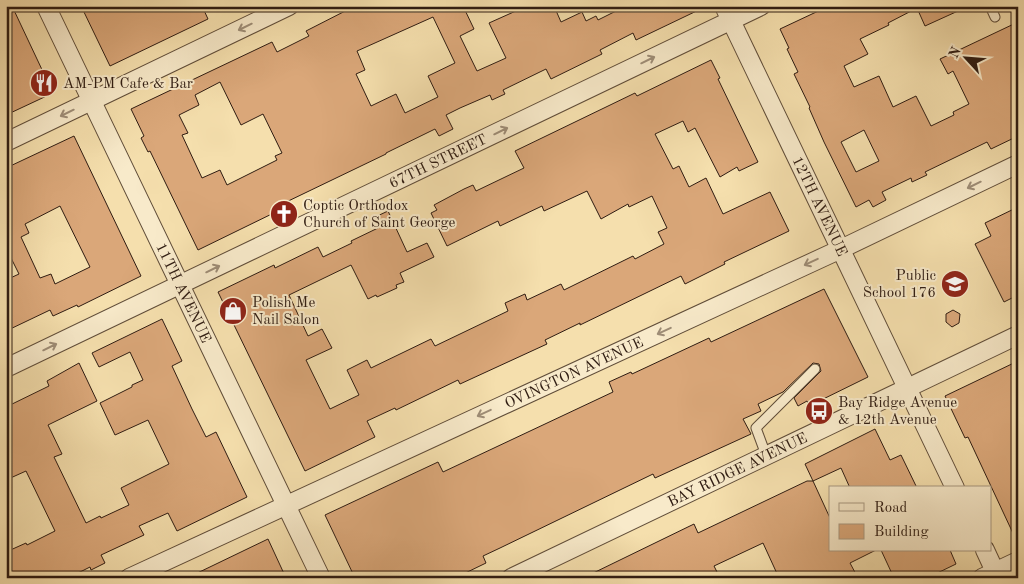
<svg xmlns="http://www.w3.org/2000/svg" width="1024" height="584" viewBox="0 0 1024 584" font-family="'Old Standard TT',serif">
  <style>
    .building { fill: #daa779; stroke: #2f1c12; fill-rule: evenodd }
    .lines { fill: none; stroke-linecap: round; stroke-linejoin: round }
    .lane-casing { stroke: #604d39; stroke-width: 11 }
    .street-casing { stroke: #604d39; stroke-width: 20 }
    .lane { stroke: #f8eaca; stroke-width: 9 }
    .street { stroke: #f8eaca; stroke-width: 18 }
    .oneway { stroke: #9e8d77 }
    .labels { text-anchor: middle; stroke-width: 4; stroke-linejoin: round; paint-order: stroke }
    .poi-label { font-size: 15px; fill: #2f1c12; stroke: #f8eaca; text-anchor: start }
    .street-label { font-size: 15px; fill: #2f1c12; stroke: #f8eaca }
  </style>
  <rect width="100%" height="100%" fill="#f5dfad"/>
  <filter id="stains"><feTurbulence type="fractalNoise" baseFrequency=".004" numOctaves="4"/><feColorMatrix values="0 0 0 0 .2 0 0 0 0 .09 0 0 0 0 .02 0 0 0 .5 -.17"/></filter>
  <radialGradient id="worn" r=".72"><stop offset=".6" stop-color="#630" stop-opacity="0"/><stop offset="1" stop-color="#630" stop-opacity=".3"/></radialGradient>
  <path class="building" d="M6 6H12L53 93 6 115Z
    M91 6H202L208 19 110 66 83 10Z
    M355 6H463L474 29 460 36 477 71 506 58 489 23 527 6H554L561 22 582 12 586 21 596 16 598 20 626 6H707L636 40 633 33 600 50 602 54 551 79 546 69 503 90 505 94 492 100 490 95 460 108 446 115 453 129 439 136 435 129 386 153V154L280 205 282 209 198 250 150 151 148 152 141 138 144 136 131 109 272 42 277 52 309 36 306 31ZM433 17 455 63 428 76 438 97 405 113 396 94 371 106 356 74 365 70 357 51ZM220 82 241 125 263 114 282 153 275 156 277 160 227 185 220 170 202 178 182 135 188 133 179 115 199 105 195 95Z
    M829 6H969L925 26 917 8 888 23 889 25 860 39 868 54 844 66 854 87 879 76 893 107 916 96 931 126 954 115 953 112 969 104 953 71 948 74 940 59 1018 22V136L991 149 987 142 925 172 927 175 912 182 911 178 882 192 886 200 873 207 869 200 856 207 824 142 809 108 810 107 794 74 798 72 787 49 789 48 780 29ZM864 130 879 161 856 172 841 142Z
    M711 60 720 78 718 79 758 162 739 171 737 167 720 177 695 128 688 132 683 121 655 134 673 169 679 166 689 187 706 178 723 214 770 192 789 231 724 262 725 264 685 284 681 276 580 325V323L545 340 547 344 460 384 458 380 396 410 395 408 367 421 375 437 305 471 218 292 274 265 275 268 318 247 323 257 352 243 351 241 378 228 373 218 388 211 407 252 427 243 434 257 400 273 404 282 396 285 397 288 377 297 376 295 368 299 351 265 289 295 308 336 322 329 332 348 306 360 330 409 359 395 347 370 367 360 371 368 431 339 435 346 508 311 505 303 525 294 527 300 561 284 564 290 633 256 635 259 664 244 658 232 667 228 652 196 629 207 628 204 601 219 587 191 544 211 542 206 500 226 498 221 447 246 431 213 437 210 434 205 464 189 473 185 476 191 524 168 515 151 635 93 637 96Z
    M74 136 141 276 78 307 77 305 53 316 50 310 6 331V280L19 274 6 248V168ZM60 206 90 267 55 284 51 274 40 278 21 237 29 233 25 224Z
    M1018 207V295L1004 302 975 244 991 236 985 223Z
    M824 289 868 377 809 406 807 401 798 406 794 398 821 371 819 364 813 363 783 392 758 404 761 411 743 419 751 434 655 478 653 474 500 548 483 556 486 563 455 578H355L325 515 438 462 443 472 613 392 609 382 631 372 632 374 709 338 711 342Z
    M953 310 960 314 959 323 952 327 946 322V314Z
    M162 319 182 361 172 366 192 409 206 437 216 432 247 497 177 531 168 513 139 526 144 535 101 555 105 563 91 570 90 567 68 578H6V552L26 543 27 545 55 531 26 471 6 480V407L49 386 47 381 79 363 97 401 48 425 62 454 54 457 86 523 100 516 101 518 129 505 121 488 169 464 148 420 115 435 100 403 132 387V385L143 380 130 352 99 367 92 353Z
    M1018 361V544L968 437 965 438 945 396Z
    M875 429 890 460 901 455 917 488H850L841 468 813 481 805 464Z
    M807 481H813L830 518V550H876L850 563 858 578H779L763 543 714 566 718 574 711 578H583L694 524 698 533Z
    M268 539 286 578H187Z
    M881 550H950L956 564 927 578H894Z"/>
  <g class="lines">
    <defs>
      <path id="lane" d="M990 6 995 17
        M766 455 756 428 815 369"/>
      <g id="street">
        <path id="s1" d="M46 6 321 578"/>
        <path id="s2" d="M724 6 955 488"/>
        <path d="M6 142 289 6"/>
        <path id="s3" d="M6 368 761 6"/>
        <path d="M985 550 998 578"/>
        <path id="s4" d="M129 578 841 249 1018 164"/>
        <path id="s5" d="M511 578 1018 335"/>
        <path d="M982 578 1018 561"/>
      </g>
    </defs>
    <use href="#lane" class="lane-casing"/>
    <use href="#street" class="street-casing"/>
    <use href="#lane" class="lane"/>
    <use href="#street" class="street"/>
  </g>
  <defs><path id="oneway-shaft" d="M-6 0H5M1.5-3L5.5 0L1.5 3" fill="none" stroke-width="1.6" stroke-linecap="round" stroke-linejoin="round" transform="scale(1.25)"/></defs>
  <g class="oneway">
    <use href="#oneway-shaft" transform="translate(245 27) rotate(154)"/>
    <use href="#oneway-shaft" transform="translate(648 60) rotate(-26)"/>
    <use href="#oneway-shaft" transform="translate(67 113) rotate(154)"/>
    <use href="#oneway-shaft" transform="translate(501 131) rotate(-26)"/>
    <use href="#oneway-shaft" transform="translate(974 185) rotate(154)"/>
    <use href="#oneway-shaft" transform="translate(811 262) rotate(155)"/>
    <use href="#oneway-shaft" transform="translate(213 269) rotate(-26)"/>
    <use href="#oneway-shaft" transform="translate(664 331) rotate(155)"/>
    <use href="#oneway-shaft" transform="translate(50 347) rotate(-26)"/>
    <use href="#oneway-shaft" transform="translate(484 413) rotate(155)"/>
  </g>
  <defs>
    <symbol id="restaurant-disc" viewBox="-11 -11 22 22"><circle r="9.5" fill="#8f2418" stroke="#f8eaca"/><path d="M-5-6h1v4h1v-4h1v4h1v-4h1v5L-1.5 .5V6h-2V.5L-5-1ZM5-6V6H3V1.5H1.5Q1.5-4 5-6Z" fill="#fff"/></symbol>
    <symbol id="church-disc" viewBox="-11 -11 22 22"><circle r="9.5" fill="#8f2418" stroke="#f8eaca"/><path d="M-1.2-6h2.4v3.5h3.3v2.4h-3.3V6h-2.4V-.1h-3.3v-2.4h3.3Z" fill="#fff"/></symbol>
    <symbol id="school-disc" viewBox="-11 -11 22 22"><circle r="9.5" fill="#8f2418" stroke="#f8eaca"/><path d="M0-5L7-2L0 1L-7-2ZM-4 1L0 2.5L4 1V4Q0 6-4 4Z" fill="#fff"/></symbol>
    <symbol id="shop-disc" viewBox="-11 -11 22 22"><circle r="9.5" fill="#8f2418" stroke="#f8eaca"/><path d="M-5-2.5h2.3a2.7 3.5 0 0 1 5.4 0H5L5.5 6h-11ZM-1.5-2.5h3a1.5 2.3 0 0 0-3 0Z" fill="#fff"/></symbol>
    <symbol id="bus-disc" viewBox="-11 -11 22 22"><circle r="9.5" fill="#8f2418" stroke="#f8eaca"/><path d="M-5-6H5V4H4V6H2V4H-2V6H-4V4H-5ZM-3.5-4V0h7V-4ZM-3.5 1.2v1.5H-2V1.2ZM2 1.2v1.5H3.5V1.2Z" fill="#fff"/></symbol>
  </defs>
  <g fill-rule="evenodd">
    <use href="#restaurant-disc" x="28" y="67" width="32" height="32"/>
    <use href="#church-disc" x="268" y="198" width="32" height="32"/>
    <use href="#school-disc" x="939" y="268" width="32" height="32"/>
    <use href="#shop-disc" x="217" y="295" width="32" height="32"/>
    <use href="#bus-disc" x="803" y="395" width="32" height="32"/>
  </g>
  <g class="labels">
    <g class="poi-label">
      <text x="63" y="88">AM-PM Cafe &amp; Bar</text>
      <text x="303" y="210">Coptic Orthodox<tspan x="303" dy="17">Church of Saint George</tspan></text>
      <text x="936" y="280" text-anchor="end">Public<tspan x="936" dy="17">School 176</tspan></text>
      <text x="252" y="307">Polish Me<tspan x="252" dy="17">Nail Salon</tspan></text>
      <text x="838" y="407">Bay Ridge Avenue<tspan x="838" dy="17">&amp; 12th Avenue</tspan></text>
    </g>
    <g class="street-label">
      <text dy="5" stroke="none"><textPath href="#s3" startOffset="479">67TH STREET</textPath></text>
      <text dy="5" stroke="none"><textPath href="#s2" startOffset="222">12TH AVENUE</textPath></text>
      <text dy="5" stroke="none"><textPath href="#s1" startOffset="318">11TH AVENUE</textPath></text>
      <text dy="5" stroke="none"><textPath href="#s4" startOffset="490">OVINGTON AVENUE</textPath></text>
      <text dy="5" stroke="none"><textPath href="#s5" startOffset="251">BAY RIDGE AVENUE</textPath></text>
    </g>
  </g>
  <rect width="1024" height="584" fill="none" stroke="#f5dfad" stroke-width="25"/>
  <rect x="8" y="8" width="1009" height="569" fill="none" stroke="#2f1c12" stroke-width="2.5"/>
  <rect x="12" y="12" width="999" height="559" fill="none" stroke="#2f1c12"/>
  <rect x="829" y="486" width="162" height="65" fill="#f8eaca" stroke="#a89880"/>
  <rect x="839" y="503" width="25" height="8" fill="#f8eaca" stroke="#a89880"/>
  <text x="874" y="512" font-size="15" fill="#2f1c12">Road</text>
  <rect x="839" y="524" width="25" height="15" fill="#daa779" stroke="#a89880"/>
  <text x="874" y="536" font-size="15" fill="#2f1c12">Building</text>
  <g transform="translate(966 58) rotate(296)" stroke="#f8eaca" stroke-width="4" paint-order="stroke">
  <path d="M0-4L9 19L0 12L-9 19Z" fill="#2f1c12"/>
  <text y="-8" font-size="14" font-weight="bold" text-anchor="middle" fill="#2f1c12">N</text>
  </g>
  <rect width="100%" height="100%" filter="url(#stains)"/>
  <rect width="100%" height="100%" fill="url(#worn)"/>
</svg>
